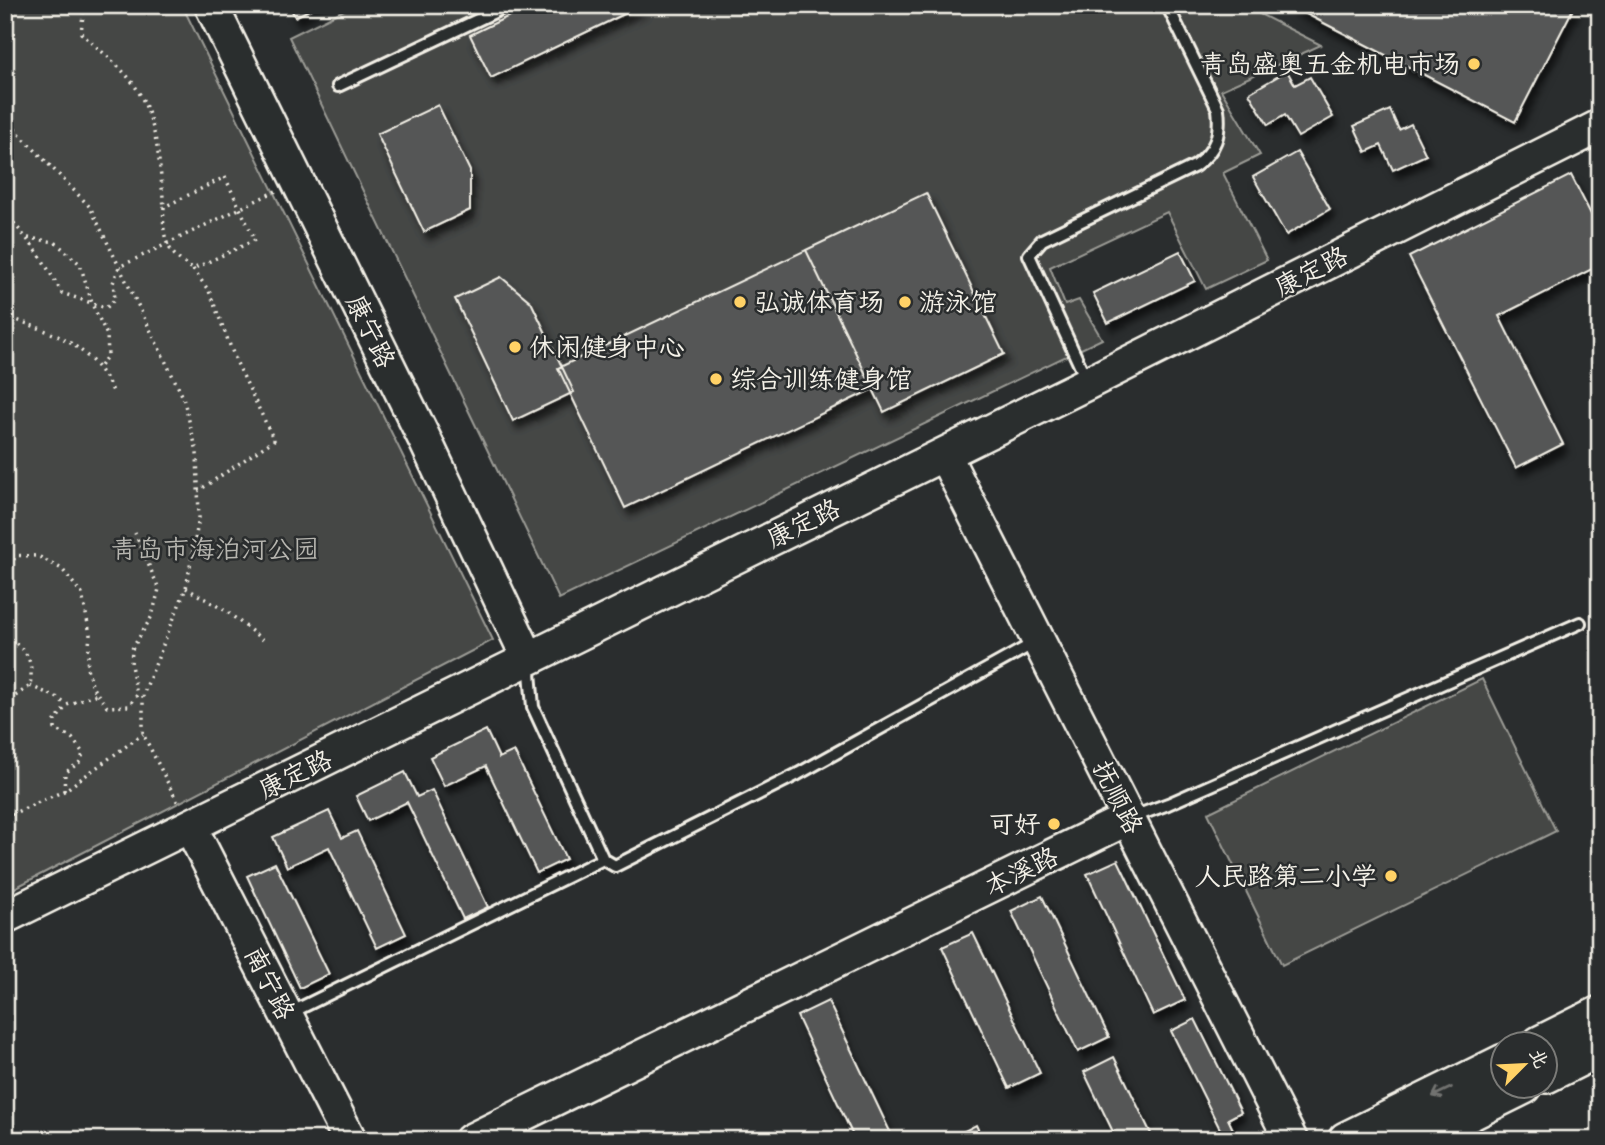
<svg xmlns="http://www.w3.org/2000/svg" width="1605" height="1145" viewBox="0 0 1605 1145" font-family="'Patrick Hand','LXGW WenKai TC',sans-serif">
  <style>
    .green { fill: #444645; stroke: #9c9c96; stroke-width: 2 }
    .building { fill: #555756; stroke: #f4f1e8; stroke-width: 2; filter: url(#shadow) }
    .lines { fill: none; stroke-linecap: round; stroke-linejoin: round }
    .lane-casing { stroke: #f4f1e8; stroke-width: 16 }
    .secondary-casing { stroke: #f4f1e8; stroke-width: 37 }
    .primary-casing { stroke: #f4f1e8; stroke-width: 40 }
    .path { stroke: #f4f1e8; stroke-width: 3.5; stroke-dasharray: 2 5; stroke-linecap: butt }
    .lane { stroke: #2a2d2e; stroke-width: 10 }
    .secondary { stroke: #2a2d2e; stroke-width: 32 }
    .primary { stroke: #2a2d2e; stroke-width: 35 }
    .oneway { stroke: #71726f }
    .poi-dot { fill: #ffd166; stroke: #2a2d2e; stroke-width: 2.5 }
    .labels { text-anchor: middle; stroke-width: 5; stroke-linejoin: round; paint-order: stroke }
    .poi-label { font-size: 26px; fill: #f4f1e8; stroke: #2a2d2e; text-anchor: start }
    .street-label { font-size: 26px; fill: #f4f1e8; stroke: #2a2d2e }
    .park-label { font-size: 26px; fill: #b6b5af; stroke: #2a2d2e }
  </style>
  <defs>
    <filter id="shadow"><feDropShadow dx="4.5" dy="8" stdDeviation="3.5" flood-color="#0009"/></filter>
  </defs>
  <rect width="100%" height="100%" fill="#2a2d2e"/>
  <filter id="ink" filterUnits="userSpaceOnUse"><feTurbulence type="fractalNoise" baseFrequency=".0143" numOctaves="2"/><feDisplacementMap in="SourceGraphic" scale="14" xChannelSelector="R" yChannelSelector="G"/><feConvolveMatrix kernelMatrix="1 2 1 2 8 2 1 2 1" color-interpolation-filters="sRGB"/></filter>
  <g filter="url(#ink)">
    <path class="green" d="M5 5H182L493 640 5 893Z
      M354 5H1242L1321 45 1221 90 1260 155 1223 173 1267 260 1206 289 1167 212 1050 267 1065 305 1079 300 1102 339 559 599 289 37Z
      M1482 679 1556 831 1282 965 1208 813Z"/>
    <path class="building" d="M289 5H319L295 17Z
      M532 5H643L491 78 470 35Z
      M1289 5H1575L1515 122Z
      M1287 71 1295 85 1310 77 1333 117 1298 137 1285 115 1268 125 1249 93Z
      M438 105 470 171V210L424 232 377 134Z
      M1390 110 1399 130 1411 124 1426 155 1393 170 1381 145 1366 152 1354 126Z
      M1297 152 1330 209 1286 235 1253 177Z
      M1571 175 1600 232V265L1499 316 1563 444 1516 468 1409 257Z
      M926 193 1004 354 884 412 806 250Z
      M806 250 873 389 625 508 558 368Z
      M1180 251 1195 281 1108 323 1093 293Z
      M501 277 531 302 574 392 513 421 455 299Z
      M486 730 499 758 514 751 566 859 537 873 486 766 444 786 430 757Z
      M405 772 417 797 432 790 488 907 463 919 407 802 368 821 356 796Z
      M329 811 342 838 357 831 406 934 377 948 329 847 287 867 273 837Z
      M1118 860 1185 1000 1153 1015 1087 874Z
      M275 863 329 974 300 988 247 876Z
      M1042 896 1109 1037 1078 1052 1011 911Z
      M973 933 1040 1073 1009 1088 942 947Z
      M828 1001 894 1140H855L797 1016Z
      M1195 1019 1241 1112 1228 1119 1238 1140H1207L1222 1133 1171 1031Z
      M1114 1057 1154 1140H1117L1084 1072Z
      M976 1125 983 1140H947Z"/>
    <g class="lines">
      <defs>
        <path id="lane" d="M338 86 509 5
          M1087 381 1029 255 1042 240 1195 166C1216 151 1221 134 1218 109L1167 5
          M1133 817 1168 804 1580 623
          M603 859 615 866 798 774 1036 642
          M288 1014 603 859 533 707 529 661"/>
        <path id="secondary" d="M211 5 424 438 528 658
          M944 454 1291 1140
          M190 826 350 1140
          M5 917 1088 383 1600 126
          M471 1140 1129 818"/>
        <path id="primary" d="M1540 1044 1600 1014
          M1546 1075 1600 1048
          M1346 1140 1504 1062
          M1415 1140 1524 1086"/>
      </defs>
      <use href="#lane" class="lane-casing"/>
      <use href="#secondary" class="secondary-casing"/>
      <use href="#primary" class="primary-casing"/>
      <path class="path" d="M84 5 81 33C96 47 114 61 128 77 158 112 159 163 164 206
        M5 119 90 207 183 397 197 452 199 518 186 588 143 695V734L179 805
        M5 136 20 134
        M225 177 255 240 193 269C165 253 162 237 164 207Z
        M5 212 39 254 62 293 106 308 115 299 113 283 119 267 276 191
        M28 238 55 242 80 264 93 306 107 335 108 355 100 366
        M193 269 209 291 236 361 274 440 198 491
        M5 316C56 334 88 342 114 393
        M5 555 38 556 62 569 82 594 90 634 87 668 93 688 107 707 129 706 137 695 131 665 132 649 152 616 159 589 135 533
        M5 579 15 557
        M186 588 226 611 263 640
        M5 635C27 650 34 659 30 686L5 703
        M30 686 56 697 67 705 97 694
        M64 791 65 773 81 761 83 753 72 738 55 729V721L67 705
        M5 817 64 791 143 734"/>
      <use href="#lane" class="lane"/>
      <use href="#secondary" class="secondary"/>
      <use href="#primary" class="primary"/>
    </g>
    <defs><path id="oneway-shaft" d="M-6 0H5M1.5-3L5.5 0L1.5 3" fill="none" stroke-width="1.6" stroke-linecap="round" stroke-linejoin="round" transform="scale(1.75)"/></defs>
    <use class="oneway" href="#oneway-shaft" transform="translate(1442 1092) rotate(154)"/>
  </g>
  <g class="poi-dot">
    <circle cx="1474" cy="64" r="7"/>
    <circle cx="740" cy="302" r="7"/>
    <circle cx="905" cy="302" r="7"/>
    <circle cx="515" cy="347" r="7"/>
    <circle cx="716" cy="379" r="7"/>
    <circle cx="1054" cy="824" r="7"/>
    <circle cx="1391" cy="876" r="7"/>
  </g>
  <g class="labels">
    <g class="poi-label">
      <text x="1460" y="73" text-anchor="end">青岛盛奥五金机电市场</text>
      <text x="754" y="311">弘诚体育场</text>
      <text x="919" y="311">游泳馆</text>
      <text x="529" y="356">休闲健身中心</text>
      <text x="730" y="388">综合训练健身馆</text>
      <text x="1040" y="833" text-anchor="end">可好</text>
      <text x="1377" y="885" text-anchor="end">人民路第二小学</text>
    </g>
    <g class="street-label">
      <text transform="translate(1311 271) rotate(-27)" y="9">康定路</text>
      <text transform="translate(371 331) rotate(64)" y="9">康宁路</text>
      <text transform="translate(803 523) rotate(-26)" y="9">康定路</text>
      <text transform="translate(295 774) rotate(-26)" y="9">康定路</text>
      <text transform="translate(1118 797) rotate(63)" y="9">抚顺路</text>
      <text transform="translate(1021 871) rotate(-26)" y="9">本溪路</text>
      <text transform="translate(270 983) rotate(63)" y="9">南宁路</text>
    </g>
    <g class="park-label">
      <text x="215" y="558">青岛市海泊河公园</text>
    </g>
  </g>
  <rect width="1605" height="1145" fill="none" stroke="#2a2d2e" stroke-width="28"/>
  <rect x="14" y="14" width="1577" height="1117" fill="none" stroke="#f4f1e8" stroke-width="2.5" filter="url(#ink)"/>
  <g transform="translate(1524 1065) rotate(66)"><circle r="33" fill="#2a2d2e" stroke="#7b7b78" stroke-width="2"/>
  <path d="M0-5L12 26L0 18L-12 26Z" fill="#ffd166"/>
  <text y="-10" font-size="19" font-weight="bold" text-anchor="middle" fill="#f4f1e8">北</text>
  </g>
</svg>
